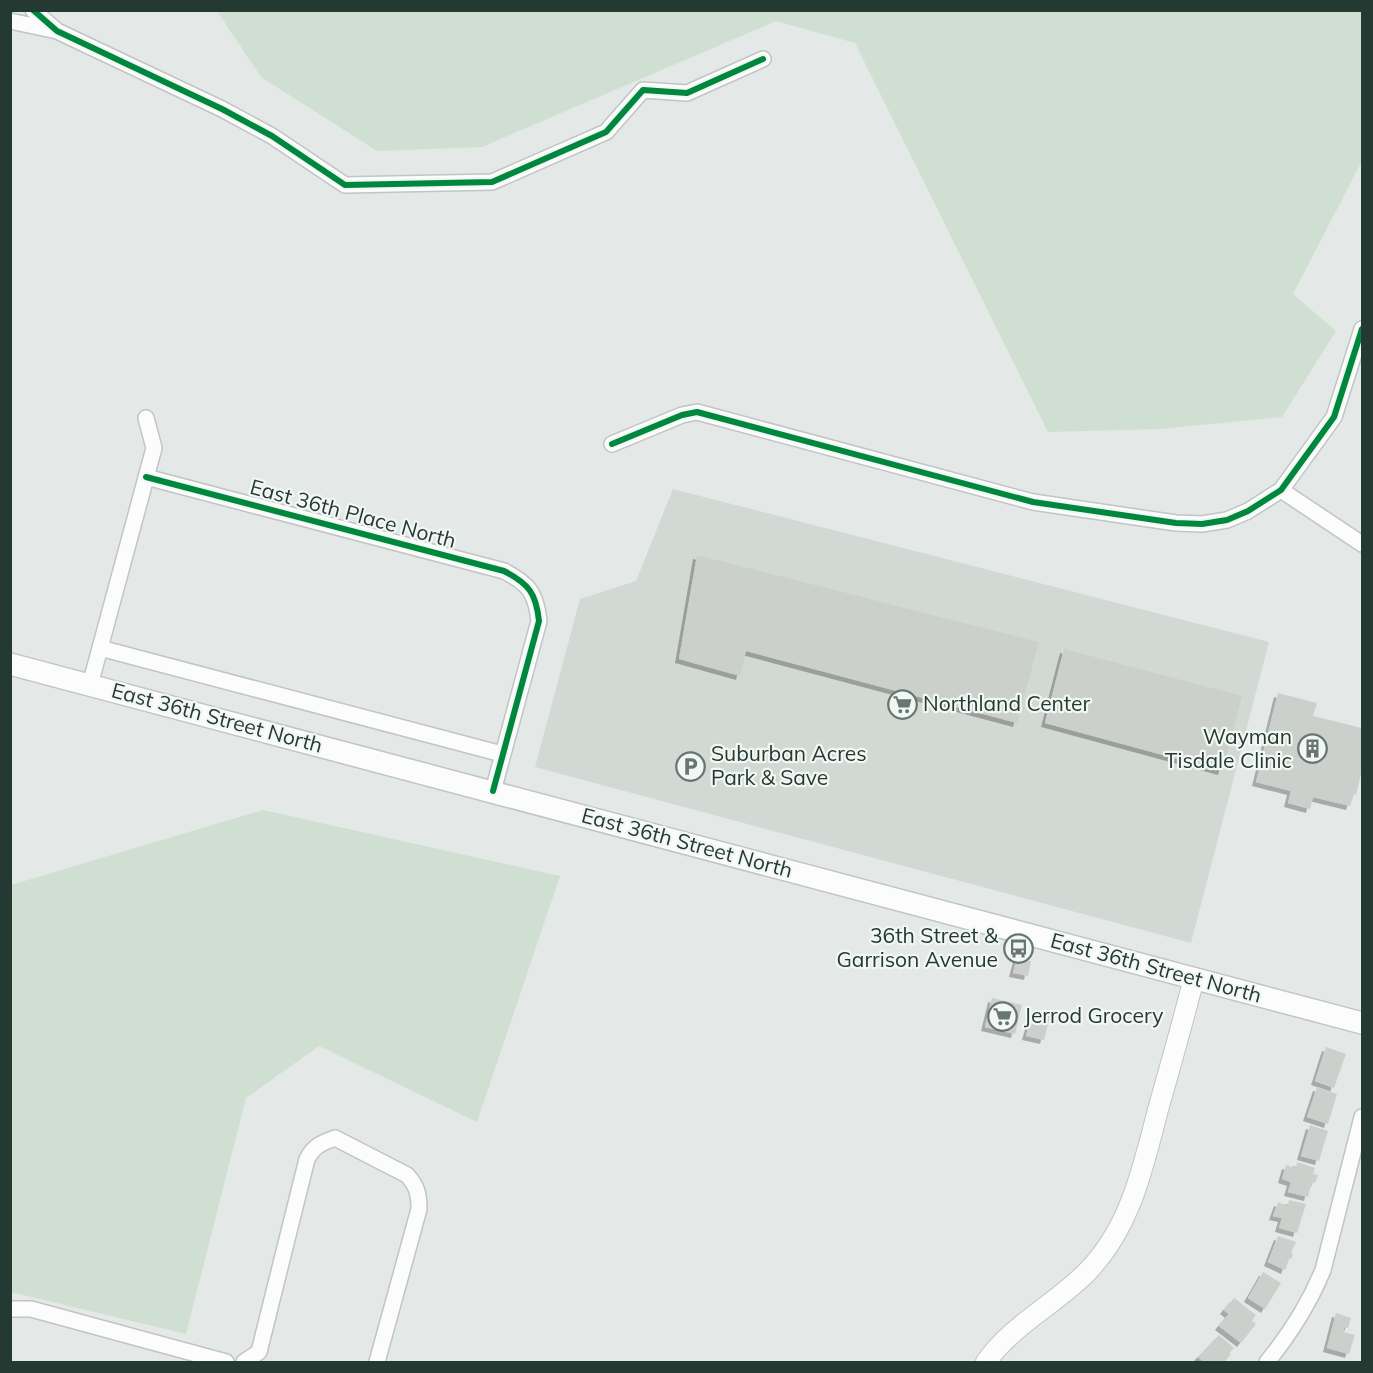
<svg xmlns="http://www.w3.org/2000/svg" width="1373" height="1373" viewBox="0 0 1373 1373" font-family="Mulish,sans-serif">
  <style>
    .built { fill: #d2d9d5 }
    .green { fill: #cfe0d2 }
    .building { fill: #cbd0cd; filter: url(#shadow) }
    .lines { fill: none; stroke-linecap: round; stroke-linejoin: round }
    .minor-casing { stroke: #c1c5c3; stroke-width: 18 }
    .tertiary-casing { stroke: #c1c5c3; stroke-width: 22 }
    .secondary-casing { stroke: #c0c6c3; stroke-width: 24 }
    .minor { stroke: #fbfcfb; stroke-width: 15 }
    .tertiary { stroke: #fbfcfb; stroke-width: 20 }
    .secondary { stroke: #fbfcfb; stroke-width: 21 }
    .cycleway-casing { stroke: #f2f7f4; stroke-width: 10 }
    .cycleway { stroke: #00873e; stroke-width: 6 }
    .labels { text-anchor: middle; stroke-width: 4.5; stroke-linejoin: round; paint-order: stroke }
    .street-label { font-size: 21px; fill: #243931; stroke: #f2f7f4 }
    .poi-label { font-size: 21px; fill: #243931; stroke: #f2f7f4; text-anchor: start }
  </style>
  <defs>
    <filter id="shadow"><feDropShadow dx="-4" dy="4" stdDeviation="0" flood-color="#0004"/></filter>
  </defs>
  <rect width="100%" height="100%" fill="#e4e8e6"/>
  <path class="built" d="M673 489 1269 642 1191 943 535 767 580 599 636 581Z"/>
  <path class="green" d="M217 11H1362V161L1293 294 1336 331 1282 417 1159 429 1048 432 855 43 776 21 482 147 377 151 261 77Z
    M263 810 560 876 477 1122 319 1046 246 1098 186 1334 11 1292V885Z"/>
  <path class="building" d="M697 555 1039 642 1017 723 746 651 740 676 679 659Z
    M1064 649 1242 696 1222 771 1045 723Z
    M1278 693 1317 703 1313 716 1362 728V770L1356 795 1354 794 1350 806 1313 797 1310 809 1288 803 1291 791 1256 782Z
    M1017 958 1031 961 1028 976 1013 973Z
    M992 998 1022 1005 1015 1034 985 1027Z
    M1033 1011 1050 1016 1044 1040 1026 1036Z
    M1326 1047 1346 1054 1334 1088 1315 1081Z
    M1317 1087 1337 1094 1328 1124 1307 1117Z
    M1310 1125 1328 1131 1319 1161 1301 1156Z
    M1297 1162 1315 1168 1313 1174 1318 1175 1315 1183 1312 1182 1308 1197 1288 1192 1291 1182 1282 1179 1286 1165 1296 1168Z
    M1289 1200 1306 1204 1297 1233 1279 1228 1282 1218 1273 1216 1278 1202 1288 1206Z
    M1278 1236 1296 1242 1291 1253 1293 1254 1291 1259H1289L1285 1270 1268 1262Z
    M1263 1272 1281 1283 1265 1309 1248 1298Z
    M1234 1298 1256 1315 1252 1321 1256 1324 1241 1343 1219 1326 1229 1314 1224 1310Z
    M1336 1313 1351 1318 1348 1328 1344 1327 1343 1332 1355 1335 1349 1354 1327 1348Z
    M1219 1335 1234 1348 1229 1353 1231 1355 1223 1362 1221 1361 1204 1362 1198 1357Z"/>
  <g class="lines">
    <defs>
      <path id="minor" d="M33 10 57 31 222 109 272 136 345 185 492 182 606 132 643 90 687 93 763 59
        M10 21 57 31
        M612 444 682 415 697 412 1033 502 1176 523 1202 524 1227 520 1248 511 1281 490 1334 417 1362 329
        M146 477 504 571C529 584 536 593 539 621L493 791
        M1281 490 1362 544
        M100 648 502 754
        M90 685 154 448 146 418
        M10 1309H31L226 1362
        M244 1362 259 1352 307 1159C314 1146 321 1143 335 1138L407 1175C417 1186 419 1194 419 1209L377 1362
        M1267 1362C1290 1334 1309 1304 1323 1270L1362 1117"/>
      <path id="tertiary" d="M986 1362C1013 1324 1056 1304 1088 1271 1132 1225 1143 1166 1159 1106 1171 1064 1183 1021 1194 978"/>
      <path id="secondary" d="M10 664 1362 1023"/>
    </defs>
    <use href="#minor" class="minor-casing"/>
    <use href="#tertiary" class="tertiary-casing"/>
    <use href="#secondary" class="secondary-casing"/>
    <use href="#minor" class="minor"/>
    <use href="#tertiary" class="tertiary"/>
    <use href="#secondary" class="secondary"/>
    <defs>
      <path id="cycleway" d="M33 10 57 31 222 109 272 136 345 185 492 182 606 132 643 90 687 93 763 59
        M612 444 682 415 697 412 1033 502 1176 523 1202 524 1227 520 1248 511 1281 490 1334 417 1362 329
        M146 477 504 571C529 584 536 593 539 621L493 791"/>
    </defs>
    <use href="#cycleway" class="cycleway-casing"/>
    <use href="#cycleway" class="cycleway"/>
  </g>
  <defs>
    <symbol id="supermarket-ring" viewBox="-11 -11 22 22"><circle r="9.5" fill="#f2f7f4" stroke="#677670" stroke-width="1.5"/><path d="M-6-5.5h2.5l.6 2H6L4.5 2H-2.5L-4.4-4H-6ZM-1.5 3.2a1.3 1.3 0 1 0 .1 0ZM3 3.2a1.3 1.3 0 1 0 .1 0Z" fill="#677670"/></symbol>
    <symbol id="building-ring" viewBox="-11 -11 22 22"><circle r="9.5" fill="#f2f7f4" stroke="#677670" stroke-width="1.5"/><path d="M-4-6H4V6H1V3H-1V6H-4ZM-2.5-4.3h1.7v1.8h-1.7ZM.8-4.3h1.7v1.8H.8ZM-2.5-1h1.7V.8h-1.7ZM.8-1h1.7V.8H.8Z" fill="#677670"/></symbol>
    <symbol id="parking-ring" viewBox="-11 -11 22 22"><circle r="9.5" fill="#f2f7f4" stroke="#677670" stroke-width="1.5"/><path d="M-3.5-5.5H1a3.5 3.5 0 0 1 0 7H-1V5.5H-3.5ZM-1-3.4V-.6H.8a1.4 1.4 0 0 0 0-2.8Z" fill="#677670"/></symbol>
    <symbol id="bus-ring" viewBox="-11 -11 22 22"><circle r="9.5" fill="#f2f7f4" stroke="#677670" stroke-width="1.5"/><path d="M-5-6H5V4H4V6H2V4H-2V6H-4V4H-5ZM-3.5-4V0h7V-4ZM-3.5 1.2v1.5H-2V1.2ZM2 1.2v1.5H3.5V1.2Z" fill="#677670"/></symbol>
  </defs>
  <g fill-rule="evenodd">
    <use href="#supermarket-ring" x="886" y="688" width="33" height="33"/>
    <use href="#building-ring" x="1296" y="732" width="33" height="33"/>
    <use href="#parking-ring" x="674" y="750" width="33" height="33"/>
    <use href="#bus-ring" x="1002" y="932" width="33" height="33"/>
    <use href="#supermarket-ring" x="986" y="1000" width="33" height="33"/>
  </g>
  <g class="labels">
    <g class="street-label">
      <text transform="translate(353 514) rotate(15)" y="7">East 36th Place North</text>
      <text transform="translate(217 718) rotate(15)" y="7">East 36th Street North</text>
      <text transform="translate(687 843) rotate(15)" y="7">East 36th Street North</text>
      <text transform="translate(1156 968) rotate(15)" y="7">East 36th Street North</text>
    </g>
    <g class="poi-label">
      <text x="923" y="711">Northland Center</text>
      <text x="1292" y="744" text-anchor="end">Wayman<tspan x="1292" dy="24">Tisdale Clinic</tspan></text>
      <text x="711" y="761">Suburban Acres<tspan x="711" dy="24">Park &amp; Save</tspan></text>
      <text x="998" y="943" text-anchor="end">36th Street &amp;<tspan x="998" dy="24">Garrison Avenue</tspan></text>
      <text x="1024" y="1023">Jerrod Grocery</text>
    </g>
  </g>
  <rect width="1373" height="1373" fill="none" stroke="#243931" stroke-width="24"/>
</svg>
